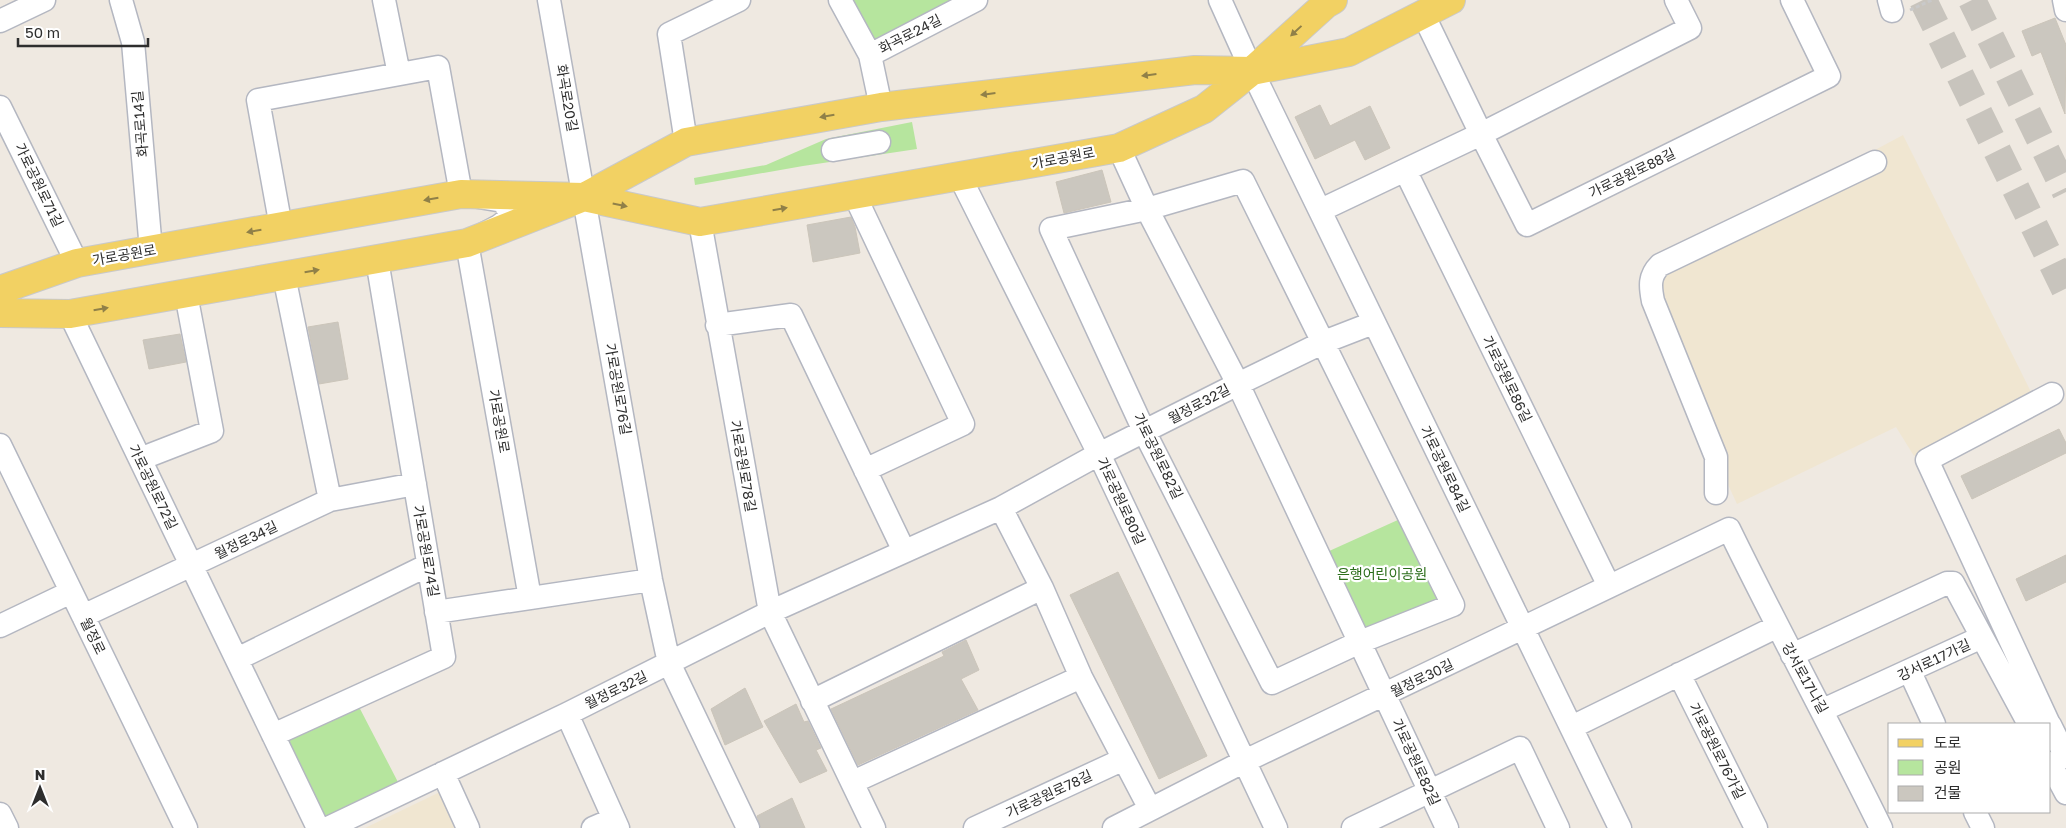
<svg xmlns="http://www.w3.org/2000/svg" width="2066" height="828" viewBox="0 0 2066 828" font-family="'Golos Text','Noto Sans KR',sans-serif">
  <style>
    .education { fill: #f0e6d1 }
    .green { fill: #b6e59e }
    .building { fill: #cbc7bf; stroke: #cbc5ba }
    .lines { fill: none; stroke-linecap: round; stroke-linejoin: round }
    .major-tunnel { stroke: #c8c4bd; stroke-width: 28; stroke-dasharray: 28 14; stroke-linecap: butt }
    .minor-casing { stroke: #b4b7c1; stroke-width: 25 }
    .major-casing { stroke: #c9c9c9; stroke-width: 30 }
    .path { stroke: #c9c9c9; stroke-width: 3; stroke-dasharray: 4 2.5; stroke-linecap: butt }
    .minor { stroke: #fff; stroke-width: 22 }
    .major { stroke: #f2d163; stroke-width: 28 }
    .oneway { fill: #908048 }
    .labels { text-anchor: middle; stroke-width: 4.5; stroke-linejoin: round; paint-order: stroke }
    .street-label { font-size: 14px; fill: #2e2e2e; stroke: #fff }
    .park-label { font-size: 14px; fill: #2c6e1b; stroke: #fff }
  </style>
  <rect width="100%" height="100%" fill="#efe9e1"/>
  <path class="education" d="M1903 135 2032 394 1914 456 1896 427 1737 504 1647 309 1653 269Z
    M440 792 457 828H365Z"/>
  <path class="green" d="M851 0H953L873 45Z
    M912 122 917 149 803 166 695 185 694 178 766 165 826 139Z
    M1400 519 1439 601 1365 630 1327 552Z
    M357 703 399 784 321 821 281 740Z"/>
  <path class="building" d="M2055 18 2066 45 2065 114 2041 52 2032 56 2022 31Z
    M1320 105 1330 126 1370 106 1390 148 1365 160 1355 140 1315 159 1295 117Z
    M1102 170 1111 202 1064 213 1056 182Z
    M851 217 855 227 860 253 813 262 807 225Z
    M338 322 348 379 319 384 308 327Z
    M180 334 186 362 149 369 143 340Z
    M2059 429 2066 443V453L1972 499 1961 476Z
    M2066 555V582L2026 601 2016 579Z
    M1118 572 1207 756 1159 779 1070 595Z
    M966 640 979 670 961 679 978 710 858 765 831 709 944 656 942 652Z
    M745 688 763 727 725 745 711 709Z
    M796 704 804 722 808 721 821 748 816 750 827 771 800 783 764 721Z
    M792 798 805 828H761L757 816Z"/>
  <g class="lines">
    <path class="major-tunnel" d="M1923 0 2066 291
      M1972 0 2066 192"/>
    <defs>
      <path id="minor" d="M121 0 133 42 151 250
        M384 0 399 74
        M549 0 651 580 669 663 748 828
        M840 0 870 55 881 107
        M1220 0 1252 71 1620 828
        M1889 0 1892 11
        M2064 0 2066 10
        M1423 14 1481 134 1690 28 1676 0
        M0 21 44 0
        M870 55 976 0
        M0 107 77 263
        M686 142 669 34 739 0
        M1119 148 1147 209 1238 384 1447 828
        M833 150 879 142
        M1406 172 1609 586
        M960 177 1099 454 1276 828
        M1243 181 1453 605 1360 642 1272 683 1145 433 1051 229 1147 209Z
        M855 196 963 424 865 470
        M1321 210 1481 134 1527 225 1829 76 1792 0
        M700 222 770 612 874 828
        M281 227 258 100 438 67 461 194 503 201 509 211 508 219 499 226 467 243 530 598
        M284 276 330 500
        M70 314 318 828
        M717 325 791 315 904 551
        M0 445 186 828
        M140 459 212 431 186 294
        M1716 493V457L1653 301C1650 286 1649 276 1660 265L1875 162
        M1001 508 1042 588 1081 677 1150 809
        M436 612 651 580
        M83 616 330 500 415 484
        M0 626 71 592
        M1792 655 1947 583H1953L1982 637
        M237 659 428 565
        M1910 672 1934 724
        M1679 674 1756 828
        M812 701 1042 588
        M1823 710 1982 637 2029 724
        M567 714 618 828
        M2049 724 1927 460 2052 394
        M2050 725 2066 757
        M1572 727 1776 627
        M273 735 444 657 377 260
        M2050 763 2066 793
        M443 773 468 828
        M853 782 1081 677
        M1975 812 1983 828
        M0 814 7 828
        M328 828 567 714 770 612 1001 508 1099 454 1238 384 1324 342 1373 323
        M593 828 614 819
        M975 828 1124 759
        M1114 828 1245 761 1729 529C1778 630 1832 728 1881 828
        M1353 828 1520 748 1558 828"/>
      <path id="major" d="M0 290 77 263 461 194 584 197 686 142 881 107 1195 70 1252 71 1326 4 1333 0
        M0 313 70 314 467 243 584 197 700 222 1119 148 1204 109 1252 71 1349 52 1451 0"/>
    </defs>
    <use href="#minor" class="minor-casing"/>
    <use href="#major" class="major-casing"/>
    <path class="path" d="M1910 10 1932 0"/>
    <use href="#minor" class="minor"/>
    <use href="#major" class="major"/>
  </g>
  <defs><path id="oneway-solid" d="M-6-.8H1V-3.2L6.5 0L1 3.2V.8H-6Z" transform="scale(1.25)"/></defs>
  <g class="oneway">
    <use href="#oneway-solid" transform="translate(1296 31) rotate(137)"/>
    <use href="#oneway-solid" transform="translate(1149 75) rotate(173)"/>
    <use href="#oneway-solid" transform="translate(988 94) rotate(173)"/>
    <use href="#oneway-solid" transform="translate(827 116) rotate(170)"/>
    <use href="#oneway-solid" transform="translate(431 199) rotate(170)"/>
    <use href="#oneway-solid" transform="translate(620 205) rotate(12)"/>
    <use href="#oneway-solid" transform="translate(780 209) rotate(-10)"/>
    <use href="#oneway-solid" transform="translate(254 231) rotate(170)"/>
    <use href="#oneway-solid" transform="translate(312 271) rotate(-10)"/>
    <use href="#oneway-solid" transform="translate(101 309) rotate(-10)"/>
  </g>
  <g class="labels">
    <g class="street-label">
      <text transform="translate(910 34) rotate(-27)" y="5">화곡로24길</text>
      <text transform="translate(567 98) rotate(80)" y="5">화곡로20길</text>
      <text transform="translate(140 124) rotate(-95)" y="5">화곡로14길</text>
      <text transform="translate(1063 158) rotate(-11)" y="5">가로공원로</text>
      <text transform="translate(1632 173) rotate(-26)" y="5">가로공원로88길</text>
      <text transform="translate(39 185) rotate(64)" y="5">가로공원로71길</text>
      <text transform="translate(124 255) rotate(-10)" y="5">가로공원로</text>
      <text transform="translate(1507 379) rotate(64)" y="5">가로공원로86길</text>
      <text transform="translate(618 389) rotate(80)" y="5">가로공원로76길</text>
      <text transform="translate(1199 404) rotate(-28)" y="5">월정로32길</text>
      <text transform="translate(499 421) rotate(80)" y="5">가로공원로</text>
      <text transform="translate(1158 456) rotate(64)" y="5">가로공원로82길</text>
      <text transform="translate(743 466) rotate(80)" y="5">가로공원로78길</text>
      <text transform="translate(1445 469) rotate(64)" y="5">가로공원로84길</text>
      <text transform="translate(153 487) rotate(64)" y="5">가로공원로72길</text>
      <text transform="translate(1121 501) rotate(65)" y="5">가로공원로80길</text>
      <text transform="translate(246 540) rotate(-26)" y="5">월정로34길</text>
      <text transform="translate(426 551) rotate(80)" y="5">가로공원로74길</text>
      <text transform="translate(93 636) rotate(64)" y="5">월정로</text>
      <text transform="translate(1934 660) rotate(-25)" y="5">강서로17가길</text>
      <text transform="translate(1422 678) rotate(-26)" y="5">월정로30길</text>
      <text transform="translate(1805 678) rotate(61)" y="5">강서로17나길</text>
      <text transform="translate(616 690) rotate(-26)" y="5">월정로32길</text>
      <text transform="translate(1717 751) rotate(63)" y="5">가로공원로76가길</text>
      <text transform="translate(1416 762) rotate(65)" y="5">가로공원로82길</text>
      <text transform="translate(1049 794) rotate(-25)" y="5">가로공원로78길</text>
    </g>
    <g class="park-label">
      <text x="1382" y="579">은행어린이공원</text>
    </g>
  </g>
  <rect x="1888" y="723" width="162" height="90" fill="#ffffff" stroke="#ababab"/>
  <rect x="1898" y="739" width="25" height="8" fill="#f2d163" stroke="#ababab"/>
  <text x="1934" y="748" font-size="15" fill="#2e2e2e">도로</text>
  <rect x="1898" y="760" width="25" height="15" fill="#b6e59e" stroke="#ababab"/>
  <text x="1934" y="773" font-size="15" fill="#2e2e2e">공원</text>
  <rect x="1898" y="786" width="25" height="15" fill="#cbc7bf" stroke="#ababab"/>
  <text x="1934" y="798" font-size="15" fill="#2e2e2e">건물</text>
  <g transform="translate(40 788)" stroke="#ffffff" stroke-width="4" paint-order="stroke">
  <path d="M0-4L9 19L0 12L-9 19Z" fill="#2e2e2e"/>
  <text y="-8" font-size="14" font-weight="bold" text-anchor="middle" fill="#2e2e2e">N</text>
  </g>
  <path d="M18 38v8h130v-8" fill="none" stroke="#2e2e2e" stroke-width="2.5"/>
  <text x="25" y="38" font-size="15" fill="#2e2e2e" stroke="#ffffff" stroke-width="4" paint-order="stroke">50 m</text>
</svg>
